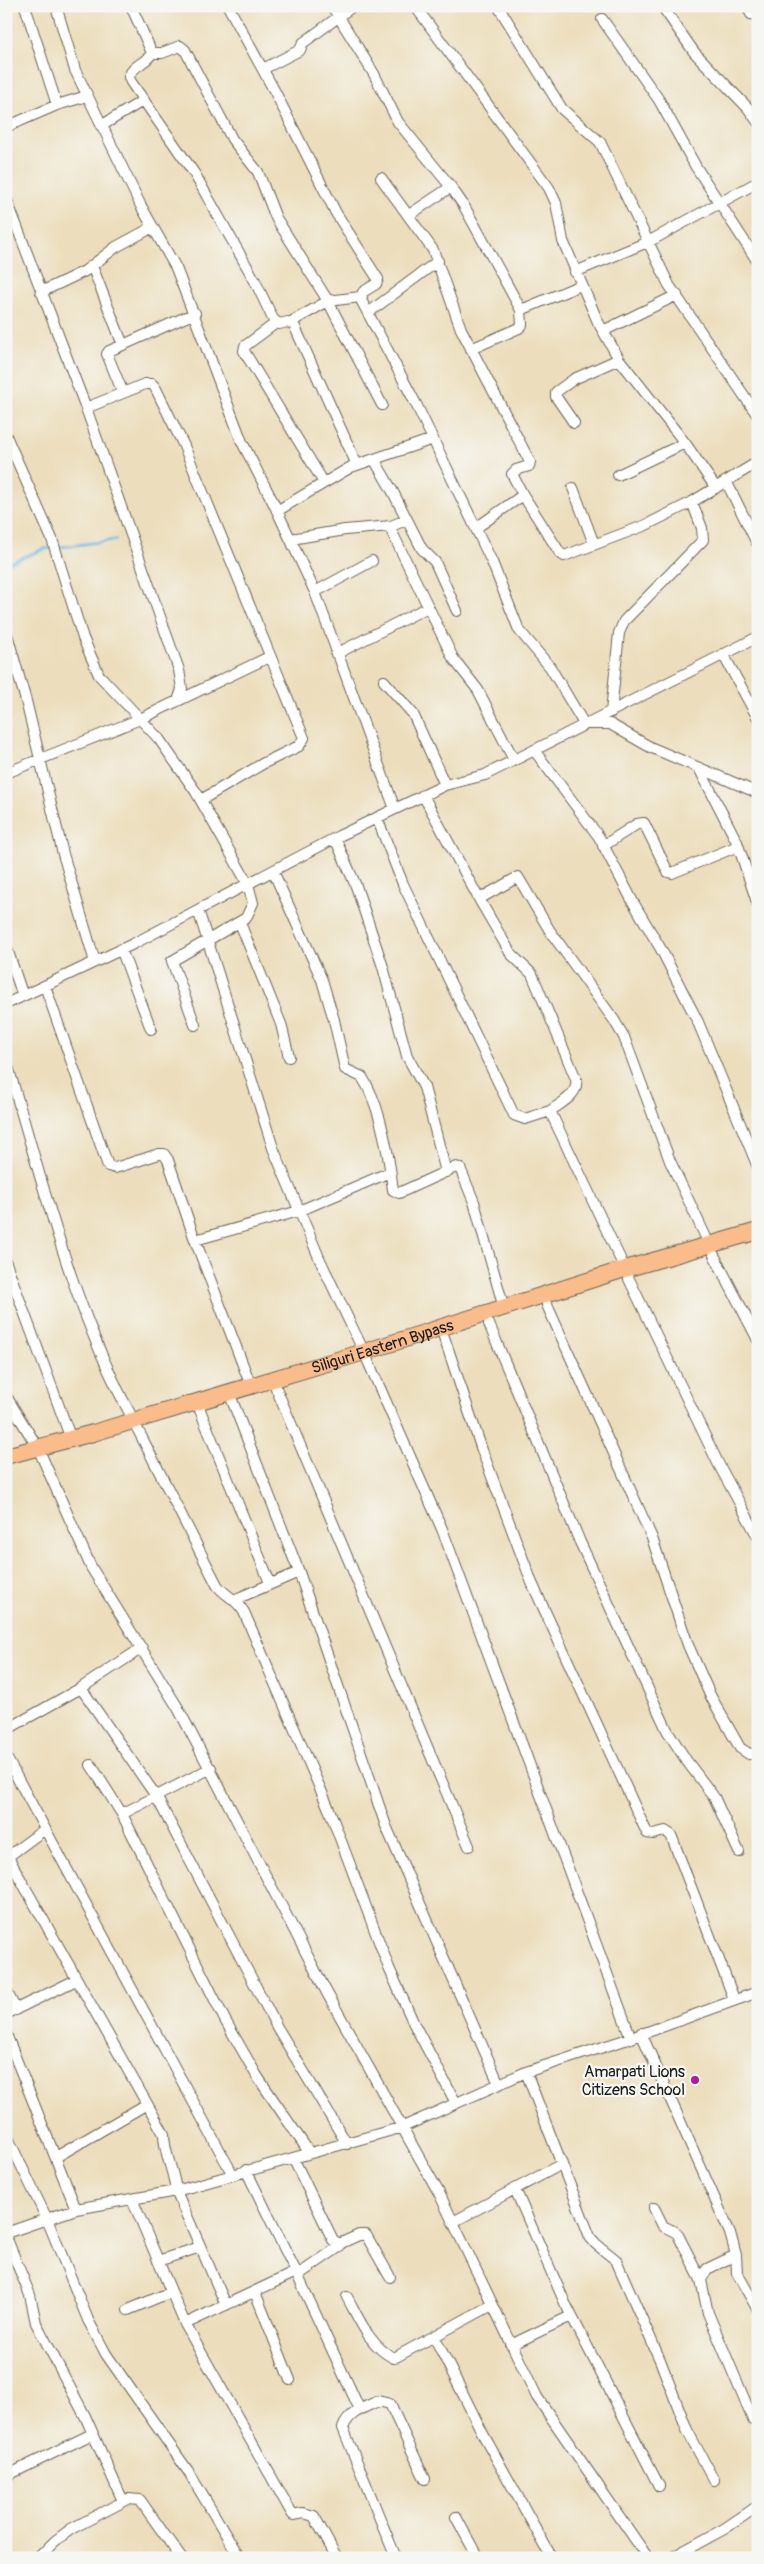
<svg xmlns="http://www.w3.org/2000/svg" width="764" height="2564" viewBox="0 0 764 2564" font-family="Pangolin,sans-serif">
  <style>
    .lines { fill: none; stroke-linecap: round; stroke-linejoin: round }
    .stream { stroke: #6ab5e3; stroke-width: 3 }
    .minor-casing { stroke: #656054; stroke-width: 12 }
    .primary-casing { stroke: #656054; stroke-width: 18 }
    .minor { stroke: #fff; stroke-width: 10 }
    .primary { stroke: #fabc8b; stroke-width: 16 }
    .poi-dot { fill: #b5179e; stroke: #f6f6f2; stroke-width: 2 }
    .labels { text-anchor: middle; stroke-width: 4.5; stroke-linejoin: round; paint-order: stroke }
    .street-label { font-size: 16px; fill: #1c1c1c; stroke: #f6f6f2 }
    .poi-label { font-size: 16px; fill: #1c1c1c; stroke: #f6f6f2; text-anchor: end }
  </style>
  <rect width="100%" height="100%" fill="#f6f6f2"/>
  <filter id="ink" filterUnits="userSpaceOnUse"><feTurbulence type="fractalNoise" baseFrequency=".02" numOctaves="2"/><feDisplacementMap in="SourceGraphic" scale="10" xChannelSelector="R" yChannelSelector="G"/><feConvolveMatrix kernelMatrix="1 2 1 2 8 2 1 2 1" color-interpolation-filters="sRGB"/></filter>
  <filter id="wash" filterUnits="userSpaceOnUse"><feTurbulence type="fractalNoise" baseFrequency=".0096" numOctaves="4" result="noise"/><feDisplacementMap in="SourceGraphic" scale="20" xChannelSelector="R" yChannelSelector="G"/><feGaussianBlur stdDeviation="1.12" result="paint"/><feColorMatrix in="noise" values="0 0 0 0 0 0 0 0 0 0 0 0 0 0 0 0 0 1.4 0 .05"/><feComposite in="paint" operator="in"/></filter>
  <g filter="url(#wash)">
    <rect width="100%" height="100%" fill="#ecdebc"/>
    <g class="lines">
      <path class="stream" d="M6 564 44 549 116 540"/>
    </g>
  </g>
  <g filter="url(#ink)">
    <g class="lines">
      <defs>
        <path id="minor" d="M25 6 57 105
          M56 6 75 70 141 206 176 268 242 442 272 500 315 592 395 809
          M131 6 152 53C147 63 132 65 129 77L131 82 194 173 255 281 273 319 279 324 288 322 294 325 357 465
          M228 6 275 92 336 213 378 279 376 284 363 292 361 300 416 404 492 562 519 630 550 667 584 724H610L650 747 758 793
          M332 6 374 74 398 122 451 187 464 206 521 310 522 325 519 328 471 349
          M415 6 549 188 556 203 563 241 598 322 619 359 685 443 716 488
          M498 6 562 109 600 142 669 285 758 416
          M662 6 694 52 748 108 758 122
          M747 6 751 14 758 15
          M602 19 659 100 696 167 758 262
          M152 53H162L180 46 185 50 232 139 258 172 276 218 328 301 382 405
          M263 69 300 50 303 43 353 6
          M101 126 144 100
          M6 127 57 105 87 96
          M381 178 433 250 461 329 530 462 529 466 516 470 512 474 523 495 476 528
          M6 198 86 408 179 670 182 689 178 701
          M409 215 451 187
          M92 266 123 345 195 313
          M575 272 650 241 758 182
          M41 292 85 271 116 247 153 227
          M521 310 581 285
          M368 313 438 261
          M291 322 328 301 360 297
          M276 323 245 346 244 351 324 483
          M603 331 677 295
          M123 393 107 354 109 351 123 345
          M86 408 145 384H152L155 387 184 446 304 738 299 746 264 763 201 800
          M574 423 556 397V392L574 379 619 359
          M6 436 52 539 83 638 99 675 159 739 196 792 248 884 253 903 246 918 172 961 195 1025
          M374 459 393 492 422 549 435 562 457 611
          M618 475 685 443
          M726 481 758 545
          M573 488 594 544
          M523 495 560 553 564 556 646 525 692 502
          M277 511 351 467 433 439
          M406 520 391 526V530L453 658 478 690 514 760
          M291 539 345 530 391 526
          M315 592 372 561
          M6 631 26 701 63 854 95 962
          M336 654 428 607
          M723 654 758 718
          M384 681 413 714 445 785
          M611 712 619 633 624 621 703 540 702 528 692 502 758 462
          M534 750 599 837 633 902 662 951 698 1022 758 1167
          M699 768 737 842 758 905
          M6 773 140 719 269 657
          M423 795 479 899 518 877 550 931 614 1020 624 1037 670 1161 710 1246
          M377 818 403 884 514 1115 525 1119 550 1111 625 1269
          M335 838 356 886 383 967 407 1056 424 1087 446 1172
          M603 846 637 824 644 823 668 872 672 873 738 846
          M273 871 322 980 334 1020 345 1069 362 1077C380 1104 389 1157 393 1190L399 1193 456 1167 460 1168 474 1202 504 1308
          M479 899 511 954 532 974 576 1079C579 1095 561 1103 550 1111
          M198 910 273 1148 320 1260 364 1352 442 1529 631 2038
          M240 923 281 1024 289 1057
          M6 946 23 996
          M121 949 151 1029
          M45 986 108 1166 115 1168 159 1154H164L168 1160 195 1240 251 1386
          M6 1004 133 944 339 836 445 785 485 775 758 637
          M6 1060C43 1182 72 1309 134 1421
          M195 1240 299 1211 390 1172
          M714 1255 758 1340
          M6 1263 71 1439
          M629 1279 719 1465 758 1537
          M547 1305 652 1538 688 1645 710 1695 740 1748 749 1754 758 1753
          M489 1324 580 1542 667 1730 686 1760 714 1797 739 1852
          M444 1337 483 1453 532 1583 647 1833 653 1834 665 1831 671 1835 734 1999
          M276 1388 469 1846
          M6 1396 38 1448 91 1567 178 1708 327 1993 439 2193 537 2397 648 2558
          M232 1400 299 1572 386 1826 499 2084
          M200 1410 270 1583
          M137 1428 217 1585C226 1597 235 1597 244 1612L329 1809 389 1968 414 2024 456 2103
          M236 1599 299 1572
          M81 1688 156 1796 277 2027 347 2144
          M6 1730 81 1688 142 1648
          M6 1757 233 2175
          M91 1765 122 1814 225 2020 257 2076 309 2152
          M122 1814 211 1768
          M8 1857 164 2134C164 2154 174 2171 176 2191L226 2305
          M6 1858 45 1829
          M6 1990 16 2010
          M6 2014 76 1980
          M641 2033 730 2233 736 2255 737 2273 758 2310
          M6 2034 76 2209
          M526 2072 590 2237 596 2244 616 2260 660 2360 687 2430 714 2480
          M6 2134 47 2219 88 2320 106 2354 188 2471 240 2558
          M56 2157 147 2104
          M293 2158 333 2240 339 2244 359 2235H366L390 2277
          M246 2170 296 2272 360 2410
          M515 2189 565 2303 659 2486
          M132 2199 185 2324 290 2510 293 2515 303 2513 314 2516 337 2558
          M654 2208 663 2226 677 2233 701 2280
          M453 2222 562 2164
          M6 2233 76 2209 176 2191 403 2127 526 2072 631 2038 758 1992
          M6 2237 30 2295 36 2323 85 2416 123 2501
          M736 2255 707 2269 701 2280 708 2313 753 2420
          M158 2261 200 2247
          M255 2292 290 2380
          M347 2297C359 2319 370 2347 394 2358L492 2305
          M128 2310 171 2292
          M185 2324 296 2272 298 2275 339 2247
          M435 2338 484 2436 552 2558
          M511 2345 571 2316
          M6 2476 92 2434
          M456 2517 478 2558
          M38 2558 55 2541 71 2529 128 2499 140 2500 181 2558
          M396 2558 343 2428C349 2412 364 2408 378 2401L390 2404 425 2479
          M671 2558 724 2529 758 2506"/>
        <g id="primary">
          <path id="s1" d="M6 1456 93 1433 364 1352 625 1269 758 1231"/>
        </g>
      </defs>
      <use href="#minor" class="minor-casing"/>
      <use href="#primary" class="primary-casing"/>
      <use href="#minor" class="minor"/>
      <use href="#primary" class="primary"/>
    </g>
  </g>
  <circle class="poi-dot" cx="695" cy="2080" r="5"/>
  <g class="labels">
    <g class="street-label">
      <text dy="6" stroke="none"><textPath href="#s1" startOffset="392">Siliguri Eastern Bypass</textPath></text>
    </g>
    <g class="poi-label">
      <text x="685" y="2077">Amarpati Lions<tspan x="685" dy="18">Citizens School</tspan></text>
    </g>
  </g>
  <rect width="764" height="2564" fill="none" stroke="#f6f6f2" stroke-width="25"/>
</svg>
